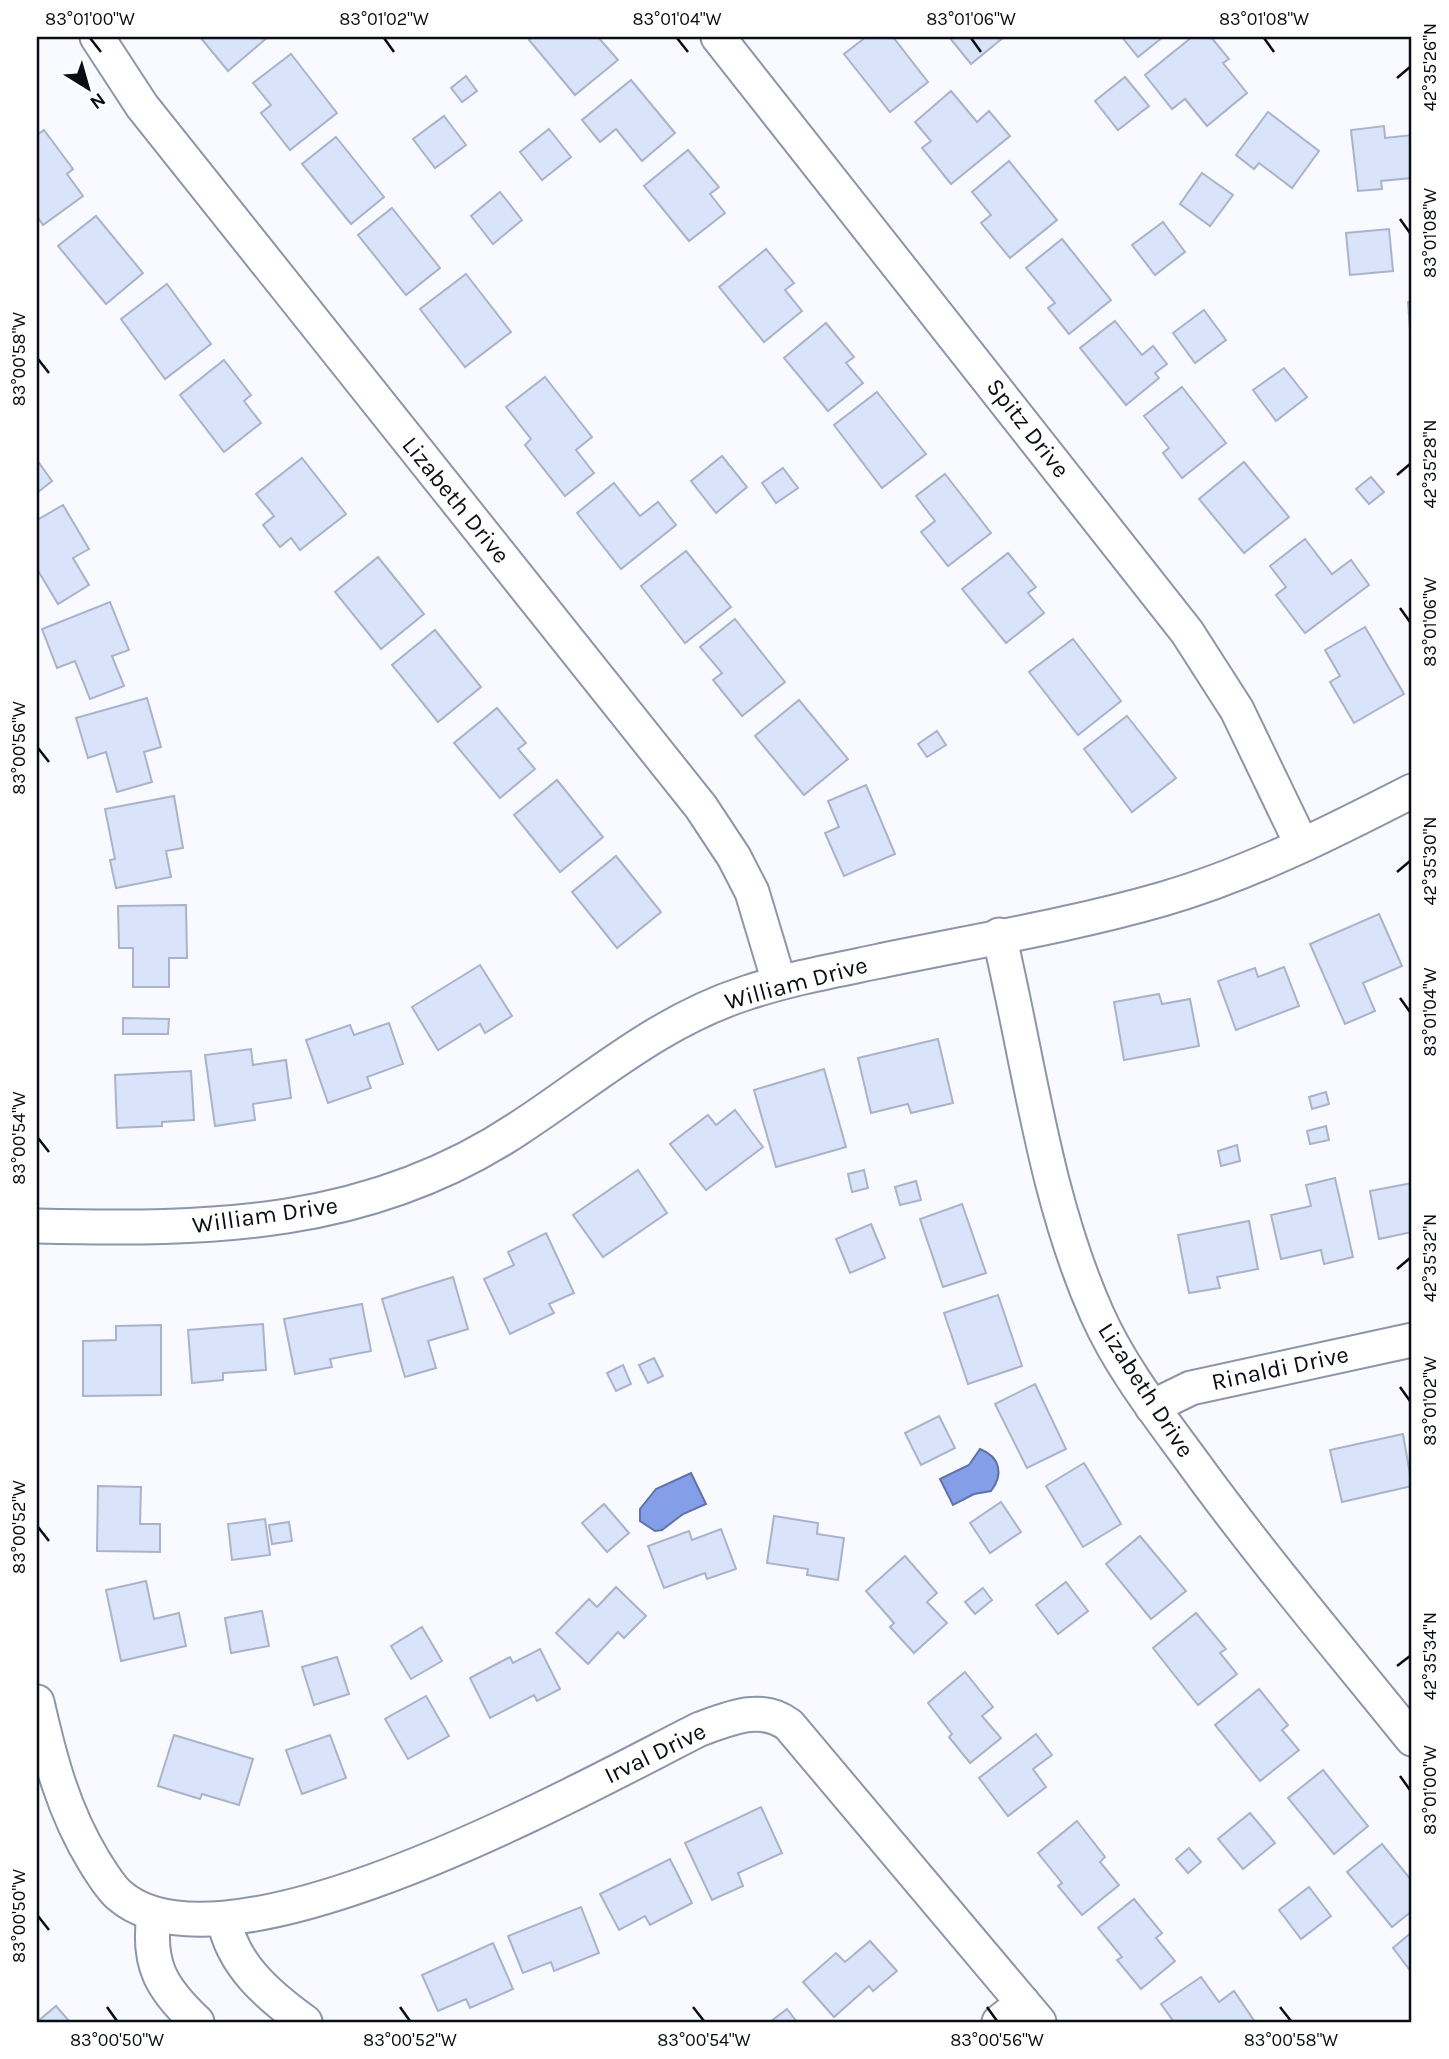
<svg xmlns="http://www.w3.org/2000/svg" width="1449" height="2059" font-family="Karla,sans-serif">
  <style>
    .water { fill: #849fe8; stroke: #5f73a8; stroke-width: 2 }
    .building { fill: #d9e3fa; stroke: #a9b3c9; stroke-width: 2 }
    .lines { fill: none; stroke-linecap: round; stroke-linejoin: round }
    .minor-casing { stroke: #8d95ab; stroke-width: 37 }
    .minor { stroke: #fff; stroke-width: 33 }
    .ticks { fill: none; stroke: #0a0d14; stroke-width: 2.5 }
    .labels { text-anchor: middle; stroke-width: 5; stroke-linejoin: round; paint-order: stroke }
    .street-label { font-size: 24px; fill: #0a0d14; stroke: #fff }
    .neatline { fill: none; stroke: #0a0d14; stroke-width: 2.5 }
    .ticks-label { font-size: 18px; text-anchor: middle; fill: #0a0d14 }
  </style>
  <rect width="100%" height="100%" fill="#f8faff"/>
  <!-- water -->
  <g class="water">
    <path d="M980 1449C1000 1457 1004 1474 991 1491L974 1494 953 1505 940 1479 969 1465Z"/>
    <polygon points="691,1473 706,1504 683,1514 662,1530 655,1531 640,1521 640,1509 656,1489"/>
  </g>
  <!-- building -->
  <g class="building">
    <polygon points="200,37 268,37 228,71"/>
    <polygon points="533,37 598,37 618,60 575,95 529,40"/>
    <polygon points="866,37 893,37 928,82 890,112 844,54"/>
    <polygon points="949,37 1004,37 971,64"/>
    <polygon points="1122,37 1163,37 1138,57"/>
    <polygon points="1192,37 1211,37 1229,59 1223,63 1247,93 1207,126 1185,99 1172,109 1145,75"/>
    <polygon points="291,54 337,113 290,150 261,113 271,105 253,83"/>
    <polygon points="466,76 477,91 462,102 451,88"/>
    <polygon points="1125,77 1149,106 1118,130 1095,101"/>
    <polygon points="631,80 675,133 642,161 616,129 600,142 582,120"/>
    <polygon points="951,91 977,122 989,111 1010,136 951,184 922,148 931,141 915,122"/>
    <polygon points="1268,112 1319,151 1292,188 1259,163 1254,169 1236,155"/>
    <polygon points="444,116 466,145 435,168 413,139"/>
    <polygon points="1384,126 1385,138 1412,135 1412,178 1381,181 1382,189 1358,191 1351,130"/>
    <polygon points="549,129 571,157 542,180 520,152"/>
    <polygon points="44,130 73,169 67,174 83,196 43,225 37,216 37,135"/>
    <polygon points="336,137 384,197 351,224 302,164"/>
    <polygon points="688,150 719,187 710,194 725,213 689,241 644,186"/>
    <polygon points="1009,161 1057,220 1010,258 981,223 991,215 972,192"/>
    <polygon points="1202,173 1233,195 1210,226 1180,204"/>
    <polygon points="500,192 522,220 493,244 471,216"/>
    <polygon points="392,208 440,268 406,295 358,235"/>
    <polygon points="96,216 143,273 106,304 58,246"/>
    <polygon points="1163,222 1185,252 1155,275 1132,245"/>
    <polygon points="1389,229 1393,271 1350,275 1346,233"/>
    <polygon points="1062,239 1111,300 1069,334 1048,308 1055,303 1026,268"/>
    <polygon points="766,249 794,283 785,290 802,311 764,342 719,287"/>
    <polygon points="466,274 511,332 465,367 420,309"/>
    <polygon points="167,284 211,344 165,379 121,319"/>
    <polygon points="1412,301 1412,343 1411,343 1408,302"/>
    <polygon points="1204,310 1226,340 1195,363 1173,333"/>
    <polygon points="1115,321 1142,355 1153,346 1167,364 1155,373 1159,378 1126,405 1080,348"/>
    <polygon points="826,323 854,357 846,363 863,383 828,411 784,358"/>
    <polygon points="224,360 251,395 244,401 261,423 224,452 180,395"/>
    <polygon points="1284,368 1307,397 1276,421 1253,390"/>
    <polygon points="545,377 592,437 576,450 594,473 565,496 525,445 531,439 506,407"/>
    <polygon points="1182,387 1226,443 1182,478 1163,453 1169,448 1144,416"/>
    <polygon points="877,392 926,454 882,488 834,425"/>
    <polygon points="722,456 747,487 716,513 691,481"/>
    <polygon points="302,458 346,514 300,550 291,538 280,547 263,525 274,516 256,494"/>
    <polygon points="37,460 52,481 37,493"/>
    <polygon points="1244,462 1289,517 1244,553 1199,499"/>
    <polygon points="783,468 798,488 776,503 762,483"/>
    <polygon points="945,474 991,533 948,566 921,532 935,521 916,496"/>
    <polygon points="1371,477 1384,492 1369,504 1356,489"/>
    <polygon points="614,483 640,516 658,502 676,525 621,569 577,513"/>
    <polygon points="63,505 89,549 73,558 89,585 58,604 37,569 37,520"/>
    <polygon points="1305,539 1332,574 1351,560 1369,585 1305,633 1276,595 1286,587 1270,566"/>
    <polygon points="686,551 731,607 685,643 641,586"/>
    <polygon points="1008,553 1036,587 1028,593 1044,613 1006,643 962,589"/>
    <polygon points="378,557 424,614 381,649 335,592"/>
    <polygon points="110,602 129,650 112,656 124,686 90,699 75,661 57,668 42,629"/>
    <polygon points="735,619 785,682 742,716 713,680 722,673 700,647"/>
    <polygon points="1365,627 1404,694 1354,723 1330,682 1340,676 1325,650"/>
    <polygon points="435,630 481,687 438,722 392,665"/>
    <polygon points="1073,639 1121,701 1078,735 1029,672"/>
    <polygon points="147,698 161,747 144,752 152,782 117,792 106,752 88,758 76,718"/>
    <polygon points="799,700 848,759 804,795 755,736"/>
    <polygon points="497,708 526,743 518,749 535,769 500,798 454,743"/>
    <polygon points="1127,716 1176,778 1132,812 1084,749"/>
    <polygon points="937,731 946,745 927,757 918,744"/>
    <polygon points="557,780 603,837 560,872 514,815"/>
    <polygon points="866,785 895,854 844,876 825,833 839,827 828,801"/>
    <polygon points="174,796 183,848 166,851 171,877 116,888 110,860 115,859 105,809"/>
    <polygon points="616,856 661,912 617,948 572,892"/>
    <polygon points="186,905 187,958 169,958 169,987 133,987 133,948 119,948 118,906"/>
    <polygon points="1379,914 1402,966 1363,983 1375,1011 1345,1024 1310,944"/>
    <polygon points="480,965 512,1016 485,1033 480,1024 438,1050 412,1007"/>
    <polygon points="1284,967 1299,1006 1236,1030 1218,981 1255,968 1258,977"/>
    <polygon points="1159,994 1162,1004 1190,999 1199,1046 1124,1060 1114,1002"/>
    <polygon points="123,1018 169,1019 168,1034 123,1034"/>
    <polygon points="389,1023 403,1064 367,1077 371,1088 328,1103 306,1040 350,1025 354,1035"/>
    <polygon points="938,1039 953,1103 911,1113 908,1104 871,1113 858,1058"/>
    <polygon points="251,1049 253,1065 286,1060 291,1098 253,1104 255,1120 215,1126 205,1055"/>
    <polygon points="824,1069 846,1147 776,1167 754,1090"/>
    <polygon points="191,1071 194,1120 162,1122 162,1126 117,1128 115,1075"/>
    <polygon points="1326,1092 1329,1104 1312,1109 1309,1097"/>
    <polygon points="735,1110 763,1147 706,1190 670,1144 708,1115 716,1125"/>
    <polygon points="1326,1126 1329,1140 1310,1144 1307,1131"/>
    <polygon points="1237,1145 1240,1161 1221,1166 1218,1151"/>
    <polygon points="638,1170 667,1213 603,1257 573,1215"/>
    <polygon points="864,1170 868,1188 852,1192 848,1174"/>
    <polygon points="1335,1178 1353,1257 1324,1264 1321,1250 1281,1259 1271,1215 1311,1206 1306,1185"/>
    <polygon points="916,1181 921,1200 900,1205 895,1187"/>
    <polygon points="1412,1183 1412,1232 1379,1239 1370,1191"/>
    <polygon points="962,1204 986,1273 943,1287 920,1219"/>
    <polygon points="1249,1221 1258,1269 1217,1277 1220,1288 1189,1293 1178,1235"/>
    <polygon points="871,1224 885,1258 850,1273 836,1239"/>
    <polygon points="546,1233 574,1293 549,1304 554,1313 510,1334 484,1279 514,1265 508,1252"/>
    <polygon points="453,1277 468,1329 428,1341 436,1368 405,1377 382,1299"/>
    <polygon points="998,1295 1022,1366 968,1384 944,1313"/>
    <polygon points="362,1304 371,1351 330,1359 332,1367 295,1374 284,1319"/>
    <polygon points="263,1324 266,1370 223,1373 223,1380 192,1383 188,1330"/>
    <polygon points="161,1325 161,1395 83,1396 83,1341 116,1340 116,1326"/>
    <polygon points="654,1358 663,1376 648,1383 639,1365"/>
    <polygon points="623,1365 631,1384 616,1391 607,1373"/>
    <polygon points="1035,1384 1066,1449 1027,1468 995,1404"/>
    <polygon points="939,1416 955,1448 921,1465 905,1433"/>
    <polygon points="1403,1434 1412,1486 1342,1502 1330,1450"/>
    <polygon points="1084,1463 1121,1524 1083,1547 1046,1486"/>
    <polygon points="98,1486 141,1487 140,1524 160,1524 160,1552 97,1551"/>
    <polygon points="1001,1502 1021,1532 990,1553 970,1523"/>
    <polygon points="604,1504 629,1533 607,1552 582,1523"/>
    <polygon points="774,1516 818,1523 817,1534 844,1538 838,1580 807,1575 808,1569 767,1563"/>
    <polygon points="265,1519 270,1555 232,1560 228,1524"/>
    <polygon points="289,1522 292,1541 272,1544 269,1525"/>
    <polygon points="721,1529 736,1569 707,1579 705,1573 664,1588 648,1546 689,1531 692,1540"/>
    <polygon points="1140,1536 1186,1591 1151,1619 1106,1564"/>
    <polygon points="905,1556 937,1593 927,1602 947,1623 914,1653 890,1627 894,1623 866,1591"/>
    <polygon points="146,1581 154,1619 179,1613 186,1646 121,1661 106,1590"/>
    <polygon points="1066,1582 1088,1611 1058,1634 1036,1605"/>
    <polygon points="616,1587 646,1616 624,1638 618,1632 588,1664 556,1633 589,1599 597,1607"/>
    <polygon points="983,1588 992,1600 975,1614 965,1602"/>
    <polygon points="262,1611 269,1646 231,1653 225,1618"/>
    <polygon points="1196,1613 1226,1649 1220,1653 1237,1674 1198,1705 1153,1648"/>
    <polygon points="422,1627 442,1661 411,1679 391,1646"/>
    <polygon points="540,1649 560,1689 537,1701 534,1695 490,1718 470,1678 510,1657 513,1663"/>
    <polygon points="337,1657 349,1694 314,1705 302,1667"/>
    <polygon points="965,1672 993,1707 982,1716 1001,1738 970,1763 949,1737 952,1734 928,1703"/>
    <polygon points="1259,1689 1288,1725 1282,1730 1299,1750 1260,1781 1215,1725"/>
    <polygon points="426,1696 449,1736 408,1759 385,1719"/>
    <polygon points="1036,1734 1052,1755 1033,1769 1046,1787 1008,1816 979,1778"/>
    <polygon points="174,1735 253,1759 239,1805 202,1794 200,1799 158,1786"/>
    <polygon points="330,1735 346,1778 302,1794 286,1750"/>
    <polygon points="1323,1770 1368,1826 1334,1854 1288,1798"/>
    <polygon points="761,1807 782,1853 738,1873 743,1886 712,1900 685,1843"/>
    <polygon points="1250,1813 1275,1843 1243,1869 1218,1839"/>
    <polygon points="1077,1821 1105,1857 1100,1862 1119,1885 1082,1915 1058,1886 1062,1883 1038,1853"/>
    <polygon points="1382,1844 1412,1881 1412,1911 1392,1927 1347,1872"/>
    <polygon points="1189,1848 1201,1862 1188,1873 1176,1859"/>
    <polygon points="670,1859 692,1903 650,1925 645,1916 619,1930 600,1894"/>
    <polygon points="1309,1887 1331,1916 1301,1939 1279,1910"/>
    <polygon points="1134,1899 1162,1933 1156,1938 1175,1961 1141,1989 1117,1960 1122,1957 1098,1928"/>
    <polygon points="581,1907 599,1953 554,1971 551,1962 523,1973 508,1936"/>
    <polygon points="1412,1932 1412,1973 1393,1948"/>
    <polygon points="870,1941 897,1971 873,1991 869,1986 834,2017 803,1982 836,1953 845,1962"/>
    <polygon points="493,1943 513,1989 470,2008 466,1999 438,2011 422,1975"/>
    <polygon points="1201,1977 1219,2002 1234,1991 1255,2022 1174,2022 1161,2004"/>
    <polygon points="56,2006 70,2022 37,2022"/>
    <polygon points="787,2009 797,2022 770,2022"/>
  </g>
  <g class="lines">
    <!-- minor casing -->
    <g class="minor-casing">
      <g id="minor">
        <polyline points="97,37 142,106 701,807 734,857 752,892 779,982"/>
        <polyline points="718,37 1187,632 1237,710 1301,843"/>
        <path d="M999 935C1029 1061 1044 1195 1097 1314 1120 1366 1156 1412 1189 1457 1259 1554 1337 1646 1412 1739"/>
        <path d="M37 1226C210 1230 369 1228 519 1128 594 1079 659 1021 746 993 788 979 831 971 875 962 970 942 1069 926 1163 899 1249 874 1332 832 1412 791"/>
        <polyline points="1152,1407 1191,1388 1412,1340"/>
        <path d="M37 1702C50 1759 63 1810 94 1861 101 1872 109 1886 119 1895 226 1989 590 1784 700 1729 730 1718 761 1704 789 1725L1039 2022"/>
        <path d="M154 1916C147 1965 162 1989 197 2022"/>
        <path d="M224 1919C232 1965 269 1996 305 2022"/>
        <polyline points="999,2022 1023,2003"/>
      </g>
    </g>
    <!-- minor -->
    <use href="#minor" class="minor"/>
  </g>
  <!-- ticks -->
  <path class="ticks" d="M90 38 101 52M384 38 394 52M677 38 688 52M971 38 981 52M1264 38 1274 52M1397 78 1410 67M1400 219 1410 233M38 359 49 373M1397 475 1410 464M1400 608 1410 622M38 748 49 762M1397 872 1410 861M1400 998 1410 1012M38 1138 49 1152M1397 1269 1410 1258M1400 1387 1410 1401M38 1527 49 1541M1397 1666 1410 1656M1400 1776 1410 1790M38 1916 49 1930M107 2007 117 2021M400 2007 410 2021M693 2007 704 2021M987 2007 997 2021M1280 2007 1291 2021"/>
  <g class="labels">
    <!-- street labels -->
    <g class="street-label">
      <text transform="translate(1028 428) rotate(52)" y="8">Spitz Drive</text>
      <text transform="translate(456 500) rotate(51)" y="8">Lizabeth Drive</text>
      <text transform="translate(796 983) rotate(-15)" y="8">William Drive</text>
      <text transform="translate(265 1215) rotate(-8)" y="8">William Drive</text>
      <text transform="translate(1280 1368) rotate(-12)" y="8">Rinaldi Drive</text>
      <text transform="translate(1146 1390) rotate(57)" y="8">Lizabeth Drive</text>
      <text transform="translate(655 1753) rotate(-26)" y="8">Irval Drive</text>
    </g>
  </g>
  <!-- border -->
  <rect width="1449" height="2059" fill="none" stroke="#ffffff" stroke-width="77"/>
  <!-- north arrow -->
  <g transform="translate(88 88) rotate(143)" stroke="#ffffff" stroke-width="5" paint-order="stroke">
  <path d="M0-5L12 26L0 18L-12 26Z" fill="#0a0d14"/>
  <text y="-10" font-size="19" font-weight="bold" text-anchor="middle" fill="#0a0d14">N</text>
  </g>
  <rect x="38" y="38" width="1372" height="1983" class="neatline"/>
  <g class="ticks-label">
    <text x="90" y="25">83°01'00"W</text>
    <text x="384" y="25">83°01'02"W</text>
    <text x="677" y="25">83°01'04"W</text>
    <text x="971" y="25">83°01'06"W</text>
    <text x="1264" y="25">83°01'08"W</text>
    <text transform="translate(1430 67) rotate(-90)" y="6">42°35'26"N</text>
    <text transform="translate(1430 233) rotate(-90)" y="6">83°01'08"W</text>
    <text transform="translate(19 359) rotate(-90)" y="6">83°00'58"W</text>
    <text transform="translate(1430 464) rotate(-90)" y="6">42°35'28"N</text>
    <text transform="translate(1430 622) rotate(-90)" y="6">83°01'06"W</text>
    <text transform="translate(19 748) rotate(-90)" y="6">83°00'56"W</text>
    <text transform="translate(1430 861) rotate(-90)" y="6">42°35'30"N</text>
    <text transform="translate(1430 1012) rotate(-90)" y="6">83°01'04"W</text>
    <text transform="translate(19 1138) rotate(-90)" y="6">83°00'54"W</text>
    <text transform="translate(1430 1258) rotate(-90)" y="6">42°35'32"N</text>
    <text transform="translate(1430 1401) rotate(-90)" y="6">83°01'02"W</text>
    <text transform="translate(19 1527) rotate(-90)" y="6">83°00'52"W</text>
    <text transform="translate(1430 1656) rotate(-90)" y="6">42°35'34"N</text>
    <text transform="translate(1430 1790) rotate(-90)" y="6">83°01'00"W</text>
    <text transform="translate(19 1916) rotate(-90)" y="6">83°00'50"W</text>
    <text x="117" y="2046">83°00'50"W</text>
    <text x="410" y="2046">83°00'52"W</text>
    <text x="704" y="2046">83°00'54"W</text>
    <text x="997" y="2046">83°00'56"W</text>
    <text x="1291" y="2046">83°00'58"W</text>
  </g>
</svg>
